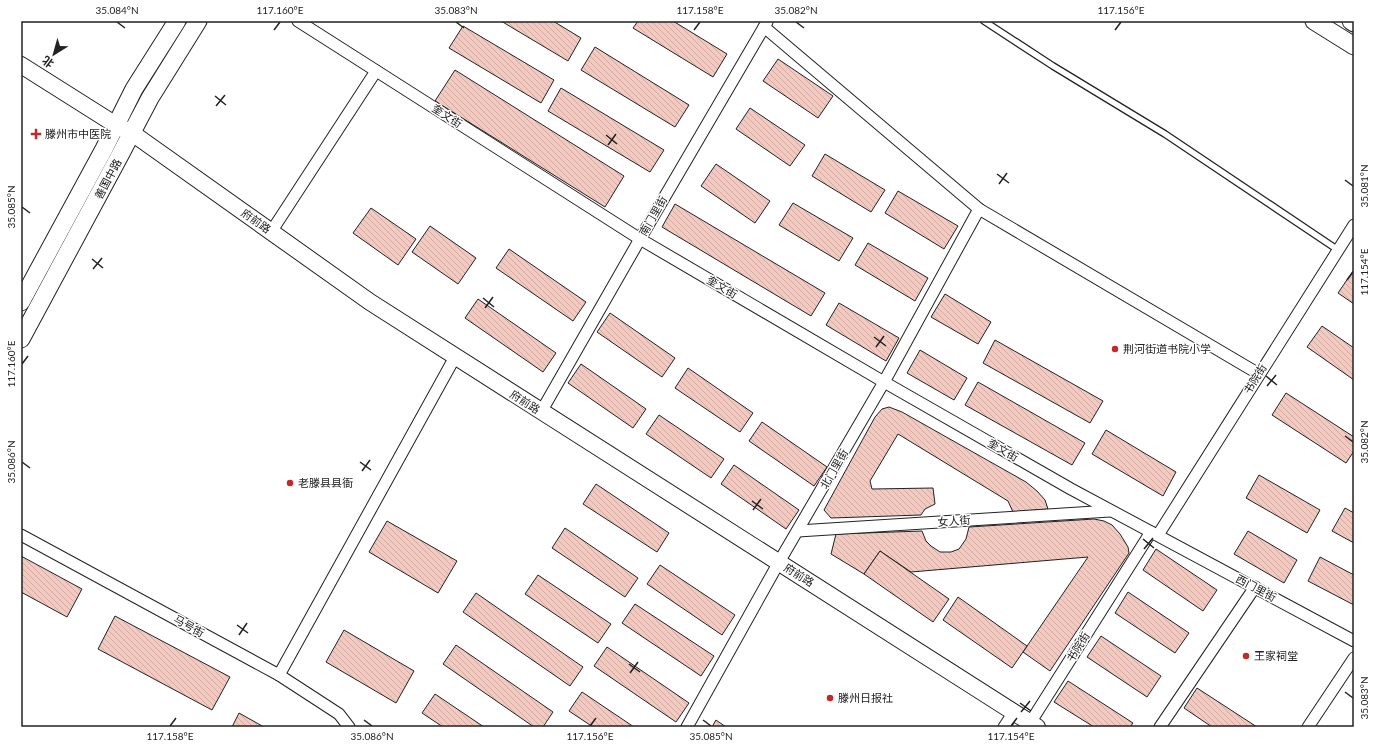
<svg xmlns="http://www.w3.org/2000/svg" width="1375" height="748" font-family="Lato,'Noto Sans SC',sans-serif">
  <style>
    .building { fill: url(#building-back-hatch); stroke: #222 }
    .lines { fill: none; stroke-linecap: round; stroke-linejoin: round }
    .lane-casing { stroke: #222; stroke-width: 8 }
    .street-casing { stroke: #222; stroke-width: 13 }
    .secondary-casing { stroke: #222; stroke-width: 18 }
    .primary-casing { stroke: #222; stroke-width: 19 }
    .lane { stroke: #fff; stroke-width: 5.5 }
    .street { stroke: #fff; stroke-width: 11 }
    .secondary { stroke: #fff; stroke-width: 16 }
    .primary { stroke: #fff; stroke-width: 17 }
    .ticks { fill: none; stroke: #222; stroke-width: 1.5 }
    .poi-dot { fill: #c62828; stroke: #fff; stroke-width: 1.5 }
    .labels { text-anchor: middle; stroke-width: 3; stroke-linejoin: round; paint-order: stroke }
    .street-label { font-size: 11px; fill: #222; stroke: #fff }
    .poi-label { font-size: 11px; fill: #222; stroke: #fff; text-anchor: start }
    .neatline { fill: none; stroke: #222; stroke-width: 1.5 }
    .ticks-label { font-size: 10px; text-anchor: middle; fill: #222 }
  </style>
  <defs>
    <pattern id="building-back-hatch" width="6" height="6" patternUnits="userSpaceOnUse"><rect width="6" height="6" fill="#f3c9c0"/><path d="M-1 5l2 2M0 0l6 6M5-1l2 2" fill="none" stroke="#d0aca5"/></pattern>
  </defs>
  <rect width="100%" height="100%" fill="#fff"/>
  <!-- building -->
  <g class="building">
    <polygon points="501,21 553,21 581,38 568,61"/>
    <polygon points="638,21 673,21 727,54 713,77 633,28"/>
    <polygon points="463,26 554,80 541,103 449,48"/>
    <polygon points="595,47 689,105 675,127 581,70"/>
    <polygon points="778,59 833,96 818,118 763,81"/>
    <polygon points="455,70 624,176 605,207 435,101"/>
    <polygon points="561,88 664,150 650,172 548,111"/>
    <polygon points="750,108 805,145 790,166 736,129"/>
    <polygon points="825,154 885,190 871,212 812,176"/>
    <polygon points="716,164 770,201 755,223 701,186"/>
    <polygon points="898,191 958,226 944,249 885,213"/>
    <polygon points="793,203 853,238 839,261 779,225"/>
    <polygon points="675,204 825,293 811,316 662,227"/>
    <polygon points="371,208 416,239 398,265 353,233"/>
    <polygon points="430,226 476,258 458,284 412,252"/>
    <polygon points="868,243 928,278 915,301 855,265"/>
    <polygon points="509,249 586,302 573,321 496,268"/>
    <polygon points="1353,271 1354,272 1354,304 1338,293"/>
    <polygon points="945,294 991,322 978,344 931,317"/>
    <polygon points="478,299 556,353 543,372 465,318"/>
    <polygon points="839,303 899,338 886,361 826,325"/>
    <polygon points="610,313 675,358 662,377 597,332"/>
    <polygon points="1322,326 1354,348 1354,380 1307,347"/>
    <polygon points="995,340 1103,401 1090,423 983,363"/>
    <polygon points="920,350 967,378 954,400 907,373"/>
    <polygon points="581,364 646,409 633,428 568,383"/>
    <polygon points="688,368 753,413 740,432 675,388"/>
    <polygon points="978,382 1085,443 1072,465 965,405"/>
    <polygon points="1286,393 1354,437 1354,451 1346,463 1272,415"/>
    <polygon points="889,407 902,412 1026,482 1037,491 1045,500 1048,509 1013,512 1008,501 898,434 870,481 872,489 933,488 935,504 925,509 921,515 831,518 824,510 875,417 882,409"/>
    <polygon points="659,415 724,459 711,478 646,434"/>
    <polygon points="762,422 827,467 814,486 749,441"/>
    <polygon points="1106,430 1176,472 1163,496 1092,454"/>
    <polygon points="734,465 799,510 786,529 721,484"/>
    <polygon points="1259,475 1320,510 1307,533 1246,498"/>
    <polygon points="596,484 669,533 657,552 583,504"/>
    <polygon points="1345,508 1354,513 1354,543 1332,531"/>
    <polygon points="1094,519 1104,521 1112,525 1120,534 1128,547 1129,553 1050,671 1023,652 1088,557 911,572 880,551 864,574 831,554 836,534 922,531 926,541 931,546 940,552 951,552 959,549 966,539 969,527"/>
    <polygon points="387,521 457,561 438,593 369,552"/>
    <polygon points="565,528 638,578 625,597 552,548"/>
    <polygon points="1248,531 1297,560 1284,583 1234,554"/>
    <polygon points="1156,549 1217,590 1203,611 1143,570"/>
    <polygon points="880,551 949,599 933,622 864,574"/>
    <polygon points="21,556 82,589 67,617 21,592"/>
    <polygon points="1320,557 1354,575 1354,605 1308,581"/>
    <polygon points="660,565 735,615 722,635 647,584"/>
    <polygon points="538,575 611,624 598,643 525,594"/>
    <polygon points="1128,592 1189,633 1175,653 1115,613"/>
    <polygon points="476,593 583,667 570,686 463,612"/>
    <polygon points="958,597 1027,646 1012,668 943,620"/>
    <polygon points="635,604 714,656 701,676 622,623"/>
    <polygon points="115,616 230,677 212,710 98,649"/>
    <polygon points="344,630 414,671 396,703 326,662"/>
    <polygon points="1101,636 1161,676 1147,697 1087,657"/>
    <polygon points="456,645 553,712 543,727 534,727 443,664"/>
    <polygon points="607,647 689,703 676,722 594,666"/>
    <polygon points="1068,681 1133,723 1130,727 1094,727 1054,702"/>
    <polygon points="1197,688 1257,727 1212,727 1184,708"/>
    <polygon points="582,692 634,727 593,727 569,711"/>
    <polygon points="435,694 484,727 443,727 422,713"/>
    <polygon points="239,713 264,727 232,727"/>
    <polygon points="716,720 726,727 712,727"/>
  </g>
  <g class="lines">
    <!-- lane casing -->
    <g class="lane-casing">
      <polyline id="lane" points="984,21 1053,66 1165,134 1338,250"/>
    </g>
    <!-- street casing -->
    <g class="street-casing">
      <g id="street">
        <polyline points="298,21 640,239 884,382 1071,489 1354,641"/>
        <polyline points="764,27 979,209 1259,374"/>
        <polyline points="271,232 376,71"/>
        <polyline points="541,412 640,239 767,22"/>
        <polyline points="798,531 1110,511"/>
        <polyline points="21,535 279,675 339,714 349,727"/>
        <polyline points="1158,535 1354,225"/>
        <polyline points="279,675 455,357"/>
        <polyline points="1030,723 1151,532"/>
        <polyline points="687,727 779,562 884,382 979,209"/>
        <polyline points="1004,727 1014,712"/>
        <polyline points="1160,727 1255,587"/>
        <polyline points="1308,727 1354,658"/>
      </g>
    </g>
    <!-- secondary casing -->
    <g class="secondary-casing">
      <polyline id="secondary" points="21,65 116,125 132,133 370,302 1037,727"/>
    </g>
    <!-- primary casing -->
    <g class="primary-casing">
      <g id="primary">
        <polyline points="1314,21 1354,46"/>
        <polyline points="1351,21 1354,23"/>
        <polyline points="21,302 104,149 134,89 177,21"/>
        <polyline points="21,339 119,157 150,98 198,21"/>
      </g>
    </g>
    <!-- lane -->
    <use href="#lane" class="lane"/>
    <!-- street -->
    <use href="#street" class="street"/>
    <!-- secondary -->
    <use href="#secondary" class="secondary"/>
    <!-- primary -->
    <use href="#primary" class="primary"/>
  </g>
  <!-- ticks -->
  <path class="ticks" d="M117 22 125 28M456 22 464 28M796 22 804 28M274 30 280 22M694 30 700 22M1115 30 1121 22M215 96 226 105M216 106 225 95M606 135 617 144M608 145 616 134M997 174 1009 183M1345 180 1353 186M999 184 1007 173M22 207 30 213M92 259 103 268M93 269 102 258M1347 280 1353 272M483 298 494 307M485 308 493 297M874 337 886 346M876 347 884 336M22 364 28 356M1266 376 1277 385M1267 386 1276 375M1345 436 1353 442M22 462 30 468M360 462 371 470M362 471 370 460M752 501 763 509M753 510 761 499M1143 539 1154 548M1144 549 1153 538M237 625 248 633M239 635 247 623M629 664 640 672M630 673 638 662M1345 692 1353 698M1020 703 1031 711M1021 712 1030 701M364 720 372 726M703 720 711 726M170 726 176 718M590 726 596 718M1011 726 1017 718"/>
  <!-- markers -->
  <g class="poi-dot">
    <path d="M34 128h4v4h4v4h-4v4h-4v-4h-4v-4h4z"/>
    <circle cx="1115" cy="349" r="4"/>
    <circle cx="290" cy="483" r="4"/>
    <circle cx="1246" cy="656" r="4"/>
    <circle cx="830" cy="698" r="4"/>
  </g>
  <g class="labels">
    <!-- street labels -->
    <g class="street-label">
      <text transform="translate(447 116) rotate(33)" y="4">奎文街</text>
      <text transform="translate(108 179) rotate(-62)" y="4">善国中路</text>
      <text transform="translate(653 216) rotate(-60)" y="4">南门里街</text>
      <text transform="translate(256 221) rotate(35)" y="4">府前路</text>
      <text transform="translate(722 287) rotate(30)" y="4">奎文街</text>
      <text transform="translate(1255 379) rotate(-58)" y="4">书院街</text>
      <text transform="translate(525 402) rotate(33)" y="4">府前路</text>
      <text transform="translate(1003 450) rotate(30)" y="4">奎文街</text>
      <text transform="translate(834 469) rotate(-60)" y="4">北门里街</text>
      <text transform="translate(954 521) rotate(-4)" y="4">女人街</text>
      <text transform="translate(799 575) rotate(32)" y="4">府前路</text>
      <text transform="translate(1256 588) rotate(28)" y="4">西门里街</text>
      <text transform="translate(189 626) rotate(29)" y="4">马号街</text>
      <text transform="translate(1078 647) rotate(-58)" y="4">书院街</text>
    </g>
    <!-- poi labels -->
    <g class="poi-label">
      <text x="45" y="138">滕州市中医院</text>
      <text x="1123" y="353">荆河街道书院小学</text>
      <text x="298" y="487">老滕县县衙</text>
      <text x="1254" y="660">王家祠堂</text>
      <text x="838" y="702">滕州日报社</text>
    </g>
  </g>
  <!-- border -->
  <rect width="1375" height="748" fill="none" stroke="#ffffff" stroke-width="44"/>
  <!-- north arrow -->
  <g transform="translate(54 54) rotate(217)" stroke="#ffffff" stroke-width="3" paint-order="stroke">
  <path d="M0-3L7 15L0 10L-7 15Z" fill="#222222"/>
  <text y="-6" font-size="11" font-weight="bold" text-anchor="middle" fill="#222222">北</text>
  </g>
  <rect x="22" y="22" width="1331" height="704" class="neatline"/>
  <g class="ticks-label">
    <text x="117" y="14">35.084°N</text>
    <text x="280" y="14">117.160°E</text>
    <text x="456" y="14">35.083°N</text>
    <text x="700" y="14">117.158°E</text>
    <text x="796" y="14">35.082°N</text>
    <text x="1121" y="14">117.156°E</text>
    <text transform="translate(1364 186) rotate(-90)" y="4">35.081°N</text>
    <text transform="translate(11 207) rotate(-90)" y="4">35.085°N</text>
    <text transform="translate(1364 272) rotate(-90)" y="4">117.154°E</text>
    <text transform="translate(11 364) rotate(-90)" y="4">117.160°E</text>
    <text transform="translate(1364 442) rotate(-90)" y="4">35.082°N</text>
    <text transform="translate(11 462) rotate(-90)" y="4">35.086°N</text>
    <text transform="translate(1364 698) rotate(-90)" y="4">35.083°N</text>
    <text x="170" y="740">117.158°E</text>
    <text x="372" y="740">35.086°N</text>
    <text x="590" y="740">117.156°E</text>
    <text x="711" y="740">35.085°N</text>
    <text x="1011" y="740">117.154°E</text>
  </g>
</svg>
